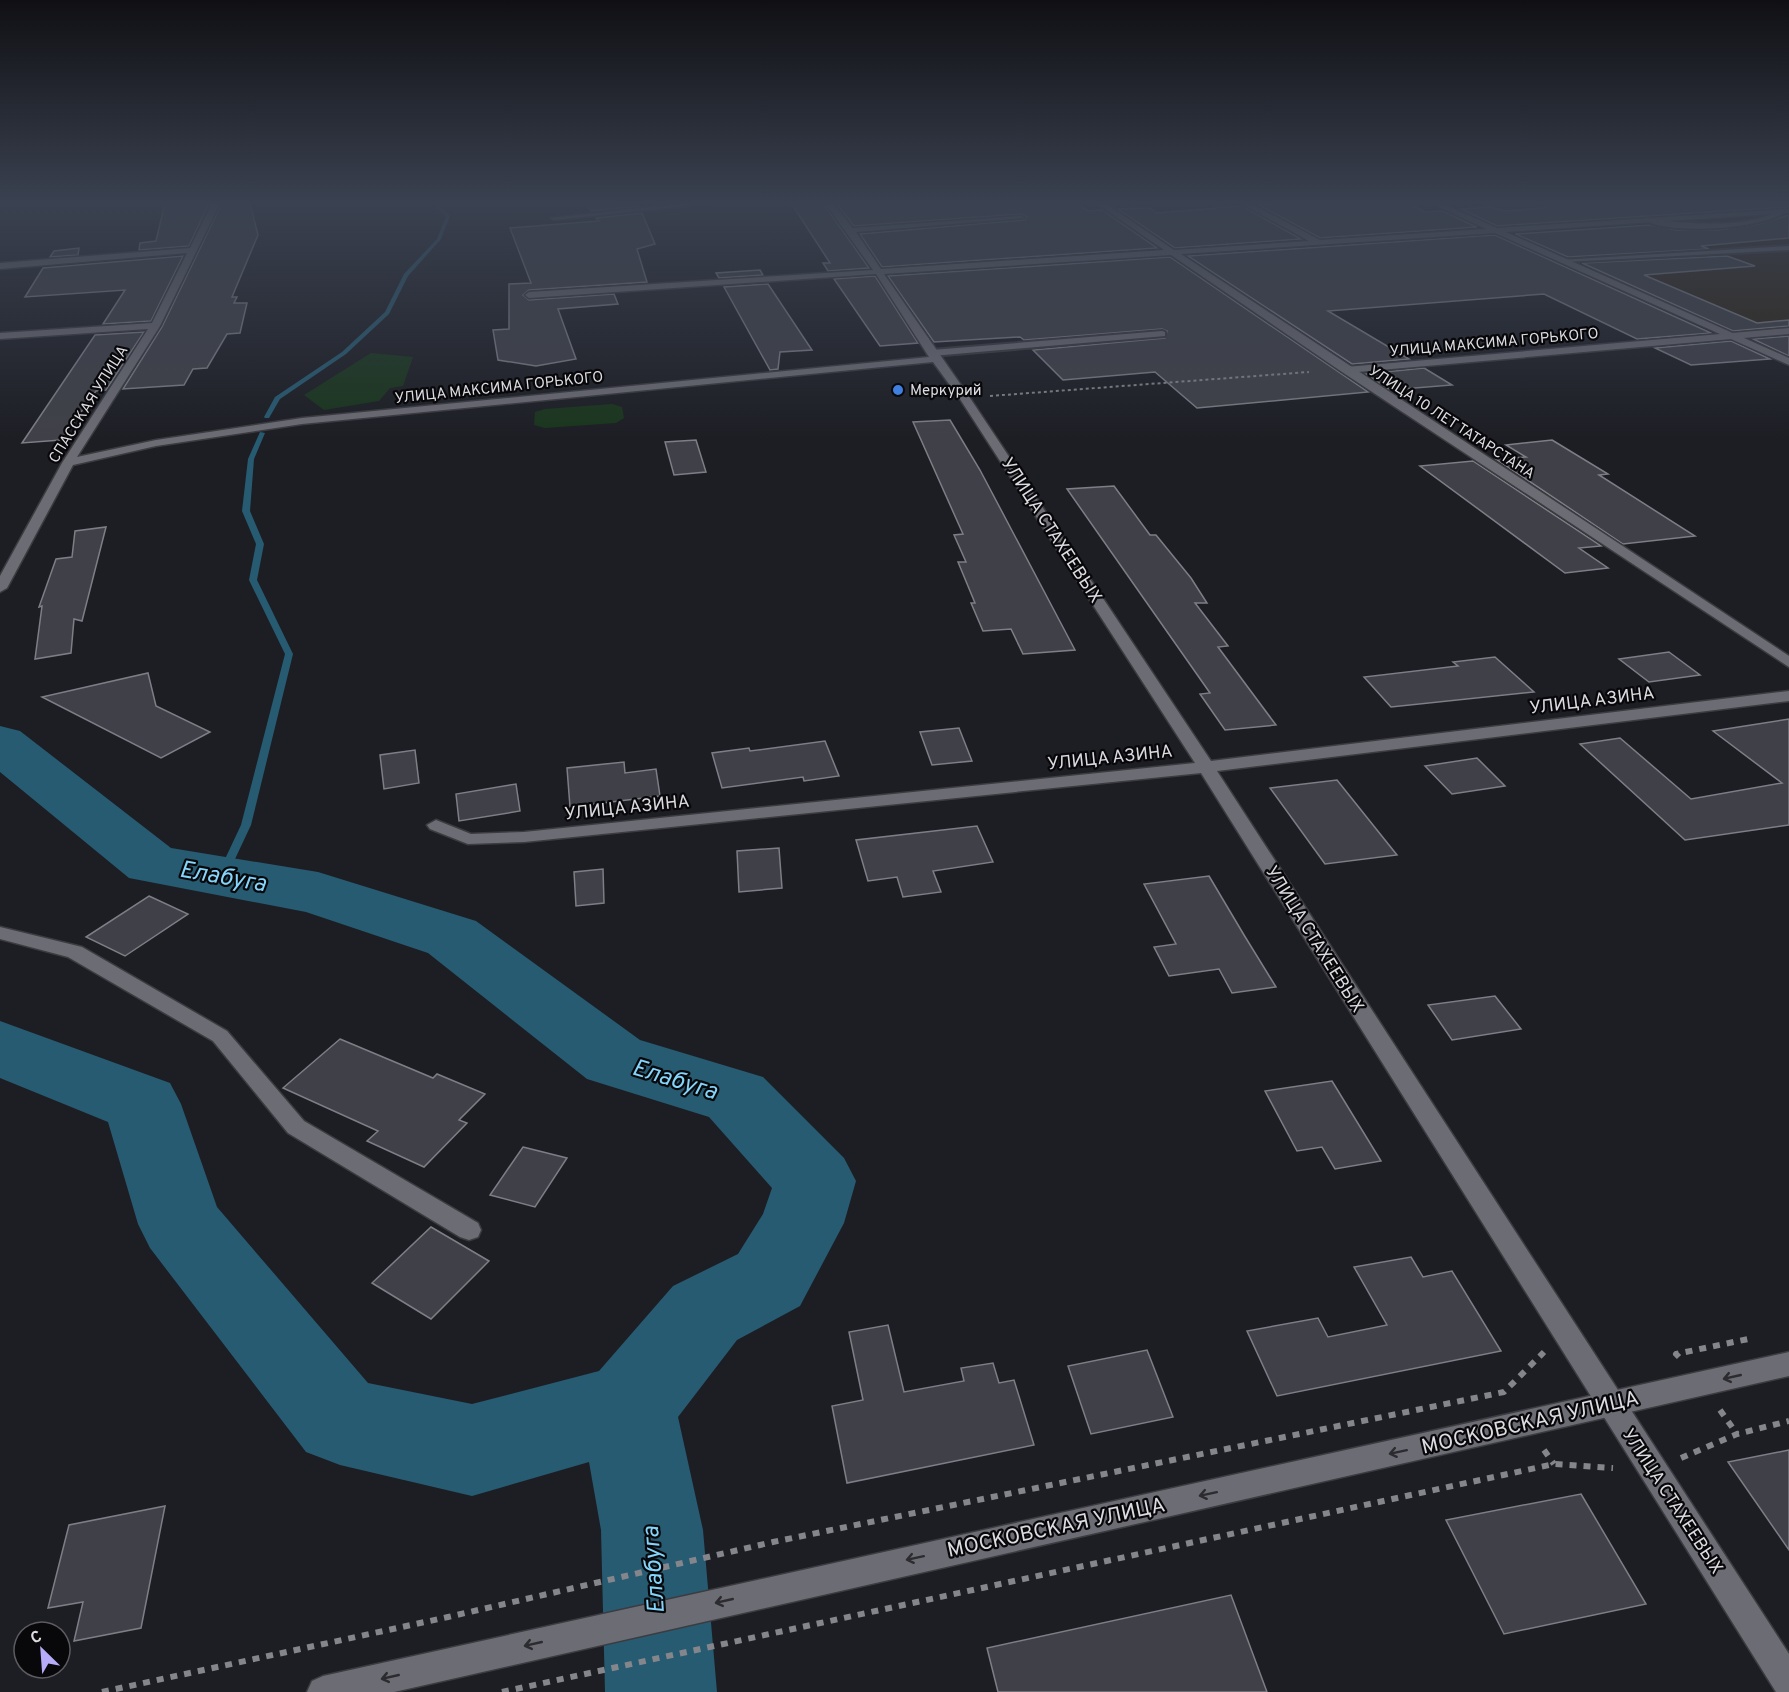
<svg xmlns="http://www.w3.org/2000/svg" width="1789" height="1692" font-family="Overpass,sans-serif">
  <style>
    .commercial { fill: #2e2415 }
    .green { fill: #1a361d }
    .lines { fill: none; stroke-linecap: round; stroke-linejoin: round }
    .stream { fill: #275b72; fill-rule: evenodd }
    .river { fill: #275b72; fill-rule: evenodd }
    .building { fill: #404148; stroke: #7d7e86; stroke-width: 1.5 }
    .service-casing { stroke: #3b3b40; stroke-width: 4 }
    .minor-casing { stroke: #3b3b40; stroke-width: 3 }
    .tertiary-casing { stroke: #3b3b40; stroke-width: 3 }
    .secondary-casing { stroke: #3b3b40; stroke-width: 3 }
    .path-far1 { stroke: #85868b; stroke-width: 2; stroke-dasharray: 3 3; stroke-linecap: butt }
    .path { stroke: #85868b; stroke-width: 6; stroke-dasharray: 7 7; stroke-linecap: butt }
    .service { fill: #6c6c74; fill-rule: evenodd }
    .minor { fill: #6c6c74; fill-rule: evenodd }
    .tertiary { fill: #6c6c74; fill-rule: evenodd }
    .secondary { fill: #6c6c74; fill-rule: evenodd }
    .oneway { stroke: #2b2b30 }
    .shop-dot { fill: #3f7fe0; stroke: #08080b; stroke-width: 2 }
    .labels { text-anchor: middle; stroke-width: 4.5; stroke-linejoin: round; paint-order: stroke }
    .far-street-label { font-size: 15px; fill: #dbdbe0; stroke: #08080b }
    .far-poi-label { font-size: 15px; fill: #dbdbe0; stroke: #08080b; text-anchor: start }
    .street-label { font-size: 18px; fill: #dbdbe0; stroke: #08080b }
    .near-street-label { font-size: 21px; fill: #dbdbe0; stroke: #08080b }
    .near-water-label { font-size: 24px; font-style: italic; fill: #84d5fc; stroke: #08080b }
  </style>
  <rect width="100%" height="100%" fill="#1d1e24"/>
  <!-- commercial -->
  <polygon class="commercial" points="1789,213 1789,327 1729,332 1519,235"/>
  <!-- green -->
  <g class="green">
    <polygon points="371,353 413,357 403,386 390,388 379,401 324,410 304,395"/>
    <polygon points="612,404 622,407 624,418 616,423 545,428 534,425 535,412 545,409"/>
  </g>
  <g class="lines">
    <!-- stream -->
    <g class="stream">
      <polygon points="431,203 436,203 450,216 441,239 408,276 389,314 346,354 280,399 269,418 265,418 264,417 275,397 342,352 385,312 404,274 437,239 446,216"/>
      <polygon points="260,432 265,433 254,459 250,511 264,544 257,580 293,654 251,825 227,876 222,879 217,876 241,825 285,654 249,580 256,544 242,511 248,459"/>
    </g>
    <!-- river -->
    <polygon class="river" points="0,726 20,731 171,848 318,872 476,921 640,1040 763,1077 844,1158 856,1181 844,1223 800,1306 737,1340 678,1417 703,1530 717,1692 605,1692 601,1530 589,1462 472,1496 340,1465 306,1452 150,1248 138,1224 108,1122 0,1078 0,1021 170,1083 181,1104 217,1207 368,1383 472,1404 599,1371 673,1286 738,1254 763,1214 772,1188 709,1117 587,1079 428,953 306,912 129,878 0,772"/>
  </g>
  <!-- building -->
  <g class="building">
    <polygon points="165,203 209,203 189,246 139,250 140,243 156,241"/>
    <polygon points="222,203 250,203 258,235 232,297 237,297 234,303 247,303 240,333 227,334 207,368 193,369 184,385 123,389 162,327"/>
    <polygon points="585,203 638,203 639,206 591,211"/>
    <polygon points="791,203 823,203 869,268 828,271 823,263 830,263"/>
    <polygon points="836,203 1077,203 1088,211 1102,210 1157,248 882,267 860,234 1025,220 1027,217 1021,214 854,226"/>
    <polygon points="1288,203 1408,203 1425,212 1442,211 1477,227 1320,238 1259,205"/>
    <polygon points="1546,203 1789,203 1789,207 1497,226 1461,209 1492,207 1504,211 1545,208"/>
    <polygon points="1242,206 1301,239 1175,248 1118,209 1150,208 1157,213"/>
    <polygon points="642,213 655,244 637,249 647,282 529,290 523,295 529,300 614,294 618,304 558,309 576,359 536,366 498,360 493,330 509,329 509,284 531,283 510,228 599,221 596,218"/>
    <polygon points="1789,215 1789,238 1701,246 1709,249 1568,257 1515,234 1650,225 1676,230 1718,230 1759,224"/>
    <polygon points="1495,235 1711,333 1637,339 1544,294 1328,311 1409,359 1352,364 1188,256"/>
    <polygon points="79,248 78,255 50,257 54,251"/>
    <polygon points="183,256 151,321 103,324 125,290 25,297 43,268"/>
    <polygon points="1727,256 1755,266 1644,275 1757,323 1789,320 1789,326 1733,331 1582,263"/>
    <polygon points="1170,257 1368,392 1197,408 1155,372 1063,380 1033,350 1165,338 1167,331 1162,329 1024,340 1020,337 934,342 888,276"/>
    <polygon points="760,270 763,275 719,278 716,273"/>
    <polygon points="875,276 918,343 880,346 834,279"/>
    <polygon points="768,284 812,350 780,352 778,369 770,370 724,287"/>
    <polygon points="144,332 106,390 96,391 61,440 22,443 95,335"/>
    <polygon points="1789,336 1789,356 1753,339"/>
    <polygon points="1731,341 1770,359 1691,365 1655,348"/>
    <polygon points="1424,368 1452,385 1390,390 1366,374"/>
    <polygon points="950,420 980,470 1075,650 1023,654 1011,629 983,631 971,603 975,603 958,562 966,562 954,535 963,534 913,422"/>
    <polygon points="696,440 706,472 674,475 665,442"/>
    <polygon points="1552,440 1608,474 1599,475 1695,536 1623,544 1496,459 1526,457 1506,445"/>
    <polygon points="1473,461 1601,546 1579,548 1608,568 1565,573 1420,466"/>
    <polygon points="1114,486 1150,535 1156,535 1191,578 1207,603 1195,603 1228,646 1218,647 1276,725 1225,730 1200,694 1210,693 1067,489"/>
    <polygon points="106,527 82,621 74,619 71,653 35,659 42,606 39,607 56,559 72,557 75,531"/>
    <polygon points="1669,652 1700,675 1649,682 1619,659"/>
    <polygon points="1495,657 1534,692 1391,707 1364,677 1458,666 1453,662"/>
    <polygon points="148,673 156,706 210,732 161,758 42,697"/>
    <polygon points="1789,719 1789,825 1685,840 1580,744 1620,738 1691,799 1782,783 1713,731"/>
    <polygon points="959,728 972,761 932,765 920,732"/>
    <polygon points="825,741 839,776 804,781 803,777 722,788 712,753 749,748 750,751"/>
    <polygon points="415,750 419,783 384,789 380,755"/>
    <polygon points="1477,758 1505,786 1452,794 1425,766"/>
    <polygon points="624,762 625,773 656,769 660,796 570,807 567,768"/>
    <polygon points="1337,780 1397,855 1325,864 1270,788"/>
    <polygon points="516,784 520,811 459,821 456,794"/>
    <polygon points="977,826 993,862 933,871 941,892 903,897 897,877 868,881 856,840"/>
    <polygon points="779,848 782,888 739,892 737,851"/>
    <polygon points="603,869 604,903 576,906 574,872"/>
    <polygon points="1209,876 1244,935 1276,987 1232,993 1219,969 1169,976 1154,947 1176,944 1144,884"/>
    <polygon points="149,896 188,914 125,956 86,937"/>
    <polygon points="1495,996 1521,1029 1452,1040 1428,1005"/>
    <polygon points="340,1039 433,1078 437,1074 485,1094 459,1120 467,1123 424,1167 367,1141 378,1131 283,1088"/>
    <polygon points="1332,1081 1381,1161 1335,1169 1322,1147 1297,1151 1265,1091"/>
    <polygon points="523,1147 567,1158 535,1207 490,1195"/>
    <polygon points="431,1227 489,1261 431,1319 372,1283"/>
    <polygon points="1411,1257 1423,1277 1452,1271 1501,1351 1277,1396 1247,1331 1318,1318 1328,1337 1387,1325 1354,1267"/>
    <polygon points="888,1325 904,1392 964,1381 961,1368 993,1363 999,1383 1014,1380 1034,1445 847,1483 832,1406 863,1400 849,1332"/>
    <polygon points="1147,1350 1173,1417 1091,1434 1068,1366"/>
    <polygon points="1789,1450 1789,1550 1728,1462"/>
    <polygon points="1581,1494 1646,1604 1504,1634 1446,1520"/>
    <polygon points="165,1506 141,1628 74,1641 83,1602 48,1608 69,1525"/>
    <polygon points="1231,1595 1267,1692 998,1692 987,1648"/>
  </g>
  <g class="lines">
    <!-- service casing -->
    <g class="service-casing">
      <g id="service">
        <path d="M1782 210 1787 211C1764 229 1672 235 1646 221L1650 219C1694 224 1741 229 1782 210Z"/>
        <polygon points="1789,246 1789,250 1564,262 1560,260"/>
        <polygon points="1162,331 1165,332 1165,336 932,356 927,353 932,350"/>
      </g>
    </g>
    <!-- minor casing -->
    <g class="minor-casing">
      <g id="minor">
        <polygon points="212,203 220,203 160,326 77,457 156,440 302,418 929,357 876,274 529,298 525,295 529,292 873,270 825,203 833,203 853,228 1021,216 1025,218 856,232 881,269 1164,250 1096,203 1105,203 1174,250 1309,241 1240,203 1250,203 1320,240 1486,229 1431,203 1441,203 1497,228 1789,209 1789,213 1506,232 1789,358 1789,365 1495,233 1181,254 1789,656 1789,667 1342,372 1171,255 884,274 970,398 1211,761 1789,691 1789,701 1217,771 1789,1654 1789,1692 1776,1692 1201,773 524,842 468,844 430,829 427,825 436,820 471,834 524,832 1195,763 960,399 933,362 302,424 156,446 73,465 7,588 0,592 0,576 62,463 148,329 0,339 0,333 152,323 187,253 0,269 0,263 190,248"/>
        <polygon points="687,203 715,203 554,220 550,218"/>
        <polygon points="0,927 82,947 227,1031 304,1121 478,1223 481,1230 478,1237 469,1240 460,1237 288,1133 213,1041 68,957 0,939"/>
      </g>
    </g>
    <!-- tertiary casing -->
    <g class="tertiary-casing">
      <polygon id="tertiary" points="1789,328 1789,334 1346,373 1341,370 1346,367"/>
    </g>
    <!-- secondary casing -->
    <g class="secondary-casing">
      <polygon id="secondary" points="1789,1352 1789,1376 394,1692 307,1692 312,1681 323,1676"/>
    </g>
    <!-- path-far1 -->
    <polyline class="path-far1" points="990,396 1309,372"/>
    <!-- path -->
    <g class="path">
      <polyline points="1679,1357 1676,1354 1753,1338"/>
      <polyline points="1720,1410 1737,1434"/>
      <polyline points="1544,1450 1554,1464"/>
      <polyline points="1681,1458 1737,1434 1789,1421"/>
      <polyline points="102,1692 448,1617 773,1542 1504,1392 1544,1352"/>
      <polyline points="502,1692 1554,1464 1613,1468"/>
    </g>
    <!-- service -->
    <use href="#service" class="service"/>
    <!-- minor -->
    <use href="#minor" class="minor"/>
    <!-- tertiary -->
    <use href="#tertiary" class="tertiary"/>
    <!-- secondary -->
    <use href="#secondary" class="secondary"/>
  </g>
  <!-- one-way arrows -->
  <defs><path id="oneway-shaft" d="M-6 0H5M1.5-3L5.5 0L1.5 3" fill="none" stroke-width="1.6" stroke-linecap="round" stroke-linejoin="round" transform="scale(1.5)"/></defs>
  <g class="oneway">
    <use href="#oneway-shaft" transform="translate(1732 1377) rotate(167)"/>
    <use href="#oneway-shaft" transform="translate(1398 1452) rotate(168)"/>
    <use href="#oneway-shaft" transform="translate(1208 1494) rotate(168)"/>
    <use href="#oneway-shaft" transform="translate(915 1558) rotate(168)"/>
    <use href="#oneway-shaft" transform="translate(724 1601) rotate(167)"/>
    <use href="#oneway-shaft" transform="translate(533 1644) rotate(167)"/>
    <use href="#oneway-shaft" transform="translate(390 1677) rotate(167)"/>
  </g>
  <!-- sky -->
  <linearGradient id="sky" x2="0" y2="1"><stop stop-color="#101014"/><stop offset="0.46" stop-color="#3a4150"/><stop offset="1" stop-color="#3a4150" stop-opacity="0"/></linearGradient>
  <rect width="1789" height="440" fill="url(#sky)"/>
  <!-- markers -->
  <circle class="shop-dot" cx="898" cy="390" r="6"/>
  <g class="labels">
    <!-- far-street labels -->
    <g class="far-street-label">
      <text transform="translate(1494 342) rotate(-5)" y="5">УЛИЦА МАКСИМА ГОРЬКОГО</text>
      <text transform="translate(499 387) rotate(-6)" y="5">УЛИЦА МАКСИМА ГОРЬКОГО</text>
      <text transform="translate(88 404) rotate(-58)" y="5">СПАССКАЯ УЛИЦА</text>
      <text transform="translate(1452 422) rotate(33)" y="5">УЛИЦА 10 ЛЕТ ТАТАРСТАНА</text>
    </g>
    <!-- far-poi labels -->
    <g class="far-poi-label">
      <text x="910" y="395">Меркурий</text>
    </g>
    <!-- street labels -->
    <g class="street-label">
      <text transform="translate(1052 530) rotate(57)" y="6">УЛИЦА СТАХЕЕВЫХ</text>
      <text transform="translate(1592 700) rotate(-7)" y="6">УЛИЦА АЗИНА</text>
      <text transform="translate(1110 757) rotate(-6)" y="6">УЛИЦА АЗИНА</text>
      <text transform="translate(627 807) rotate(-6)" y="6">УЛИЦА АЗИНА</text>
      <text transform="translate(1315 939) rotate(58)" y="6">УЛИЦА СТАХЕЕВЫХ</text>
      <text transform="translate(1673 1501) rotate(57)" y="6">УЛИЦА СТАХЕЕВЫХ</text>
    </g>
    <!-- near-street labels -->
    <g class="near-street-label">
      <text transform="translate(1530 1422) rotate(-13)" y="7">МОСКОВСКАЯ УЛИЦА</text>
      <text transform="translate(1056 1527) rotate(-12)" y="7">МОСКОВСКАЯ УЛИЦА</text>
    </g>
    <!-- near-water labels -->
    <g class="near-water-label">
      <text transform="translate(223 876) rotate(10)" y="8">Елабуга</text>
      <text transform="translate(675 1079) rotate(17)" y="8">Елабуга</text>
      <text transform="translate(653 1570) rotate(-94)" y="8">Елабуга</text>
    </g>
  </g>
  <!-- north arrow -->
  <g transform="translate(42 1650) rotate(335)"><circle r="28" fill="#08080b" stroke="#5c5c60" stroke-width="1.5"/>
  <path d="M0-4.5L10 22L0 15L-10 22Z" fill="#b6acf8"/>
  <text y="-9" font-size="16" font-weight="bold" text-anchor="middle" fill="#dbdbe0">С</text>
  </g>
</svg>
